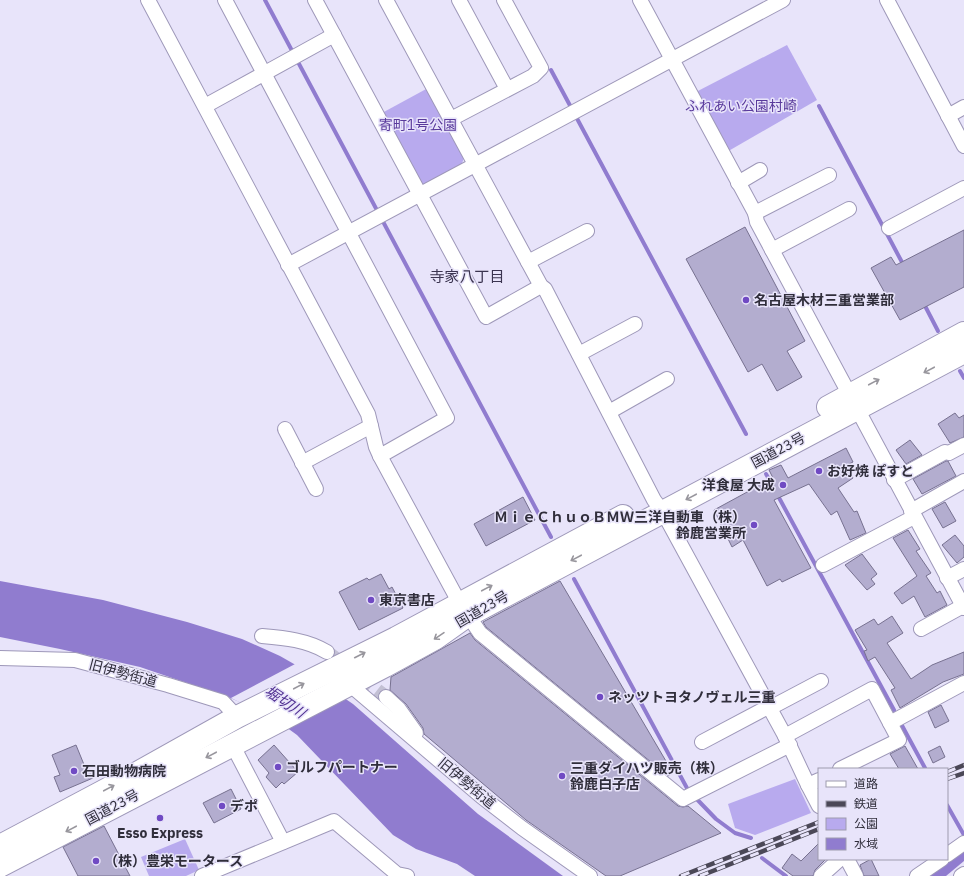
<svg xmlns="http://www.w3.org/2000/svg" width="964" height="876" font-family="'IBM Plex Sans','Noto Sans JP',sans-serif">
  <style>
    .green { fill: #b8aaee }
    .water { fill: #907ccf }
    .pier { fill: #e8e4fa }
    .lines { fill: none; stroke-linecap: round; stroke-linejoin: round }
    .stream { stroke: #907ccf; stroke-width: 4 }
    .building { fill: #b3adcf; stroke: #777190 }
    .minor-tunnel { stroke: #c3c0d4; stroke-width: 14; stroke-dasharray: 14 7; stroke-linecap: butt }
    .minor-casing { stroke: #9e98b9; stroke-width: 16 }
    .trunk-casing { stroke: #9e98b9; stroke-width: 24 }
    .minor { stroke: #fff; stroke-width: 14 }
    .trunk { stroke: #fff; stroke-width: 22 }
    .rail-casing { stroke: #4b4857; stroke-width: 4.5 }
    .rail { stroke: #e8e4fa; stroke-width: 3; stroke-dasharray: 9; stroke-linecap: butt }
    .oneway { stroke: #98969d }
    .poi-dot { fill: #704ac3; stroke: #e8e4fa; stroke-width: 1.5 }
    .labels { text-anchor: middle; stroke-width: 3; stroke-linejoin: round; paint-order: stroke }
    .park-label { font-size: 14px; fill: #593a9c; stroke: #e8e4fa }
    .poi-label { font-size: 14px; font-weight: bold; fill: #302e3b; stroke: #e8e4fa; text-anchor: start }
    .street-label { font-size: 14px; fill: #302e3b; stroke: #e8e4fa }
    .neighbourhood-label { font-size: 15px; fill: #3b3450; stroke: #e8e4fa }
    .water-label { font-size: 15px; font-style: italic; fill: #4f2f91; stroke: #e8e4fa }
  </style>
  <rect width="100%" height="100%" fill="#e8e4fa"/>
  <!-- green -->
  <g class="green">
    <polygon points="787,45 817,100 725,153 694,93"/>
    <polygon points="428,88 464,158 461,166 427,185 418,183 382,113"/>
    <polygon points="795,779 811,813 755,835 735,828 728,804"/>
    <polygon points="185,839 199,870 186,876 149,876 141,857"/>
  </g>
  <!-- water -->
  <g class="water">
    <polygon points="0,581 103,600 187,622 242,639 280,656 294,664 353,704 478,814 563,876 475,876 457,864 416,849 393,835 297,735 268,714 228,697 140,667 60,649 0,637"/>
    <polygon points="964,849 964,861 946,876 927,876"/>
  </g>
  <!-- pier -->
  <polygon class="pier" points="297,663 344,696 267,716 231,698"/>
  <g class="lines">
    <!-- stream -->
    <g class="stream">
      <polyline points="265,0 551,537"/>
      <polyline points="551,70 746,434"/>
      <polyline points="819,106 904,266"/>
      <polyline points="923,302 938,331"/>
      <polyline points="960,371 964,378"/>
      <polyline points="766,474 772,484"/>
      <polyline points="777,494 894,710"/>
      <polyline points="574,579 688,790 716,819 735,833 751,838"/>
      <polyline points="899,720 925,768"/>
      <polyline points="947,805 964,835"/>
      <polyline points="762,858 786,876"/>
    </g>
  </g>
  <!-- building -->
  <g class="building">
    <polygon points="745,227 805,341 787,351 802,377 777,391 762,364 748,372 686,259"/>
    <polygon points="964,230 964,287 900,320 871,268 891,257 896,265"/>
    <polygon points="955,413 959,418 964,415 964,437 950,443 938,424"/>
    <polygon points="910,440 922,455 906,464 896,450"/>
    <polygon points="846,448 853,462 845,466 853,478 838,488 854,512 857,511 866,533 850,540 837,511 831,515 809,484 774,500 811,568 782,582 780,579 767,586 743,540 732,547 714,510 773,478 769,470 781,465 788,478"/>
    <polygon points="946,461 948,461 956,476 922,494 913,479"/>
    <polygon points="523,497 535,520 486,546 474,524"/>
    <polygon points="945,502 956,521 943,528 932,509"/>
    <polygon points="908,530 920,549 916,551 931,573 926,576 937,593 940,591 947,605 925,617 914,596 902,604 894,593 917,576 893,538"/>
    <polygon points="955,535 964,546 964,557 957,563 942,545"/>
    <polygon points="862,554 877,574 871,579 875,584 867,590 845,565"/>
    <polygon points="381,574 389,589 392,587 403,608 359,630 339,592 367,578 369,580"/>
    <polygon points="560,581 673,773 668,776 486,627 483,622"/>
    <polygon points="892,616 903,633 887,643 911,679 932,665 964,652 964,674 943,682 900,708 891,690 895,688 875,657 868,661 864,651 867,650 855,630 874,619 878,625"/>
    <polygon points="470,633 475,640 678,806 683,807 688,806 721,833 620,876 606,876 526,820 424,734 423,728 406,704 390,690 391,677"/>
    <polygon points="941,705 949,721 935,728 928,712"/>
    <polygon points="76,745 85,767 88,766 93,778 60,792 54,777 60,775 52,755"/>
    <polygon points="274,745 298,772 284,784 282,782 276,788 266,777 269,773 258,760"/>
    <polygon points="905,746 918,769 899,769 890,754"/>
    <polygon points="940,746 945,757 933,763 928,752"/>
    <polygon points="231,789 241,809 214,823 203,803"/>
    <polygon points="104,826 130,876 78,876 63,847"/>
    <polygon points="819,843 819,859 826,859 815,870 813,876 793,876 782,868 792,854 801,861"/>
    <polygon points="871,859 879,876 864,876 860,865"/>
  </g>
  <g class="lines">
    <!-- minor-tunnel -->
    <polyline class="minor-tunnel" points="327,652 386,697"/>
    <!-- minor casing -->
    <g class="minor-casing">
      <g id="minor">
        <polyline points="148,0 368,414 376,447 380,456 459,602 480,633 683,799 790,745"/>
        <polyline points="225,0 447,418 380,456"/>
        <polyline points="315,0 486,317 541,286"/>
        <polyline points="386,0 541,286 545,289 654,500 663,512 785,736 808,785 819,780"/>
        <polyline points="459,0 507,89"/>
        <polyline points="640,0 755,213 757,222 964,608"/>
        <polyline points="887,0 964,146"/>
        <polyline points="205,106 334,35"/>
        <polyline points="948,116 964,107"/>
        <polyline points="451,119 533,76 541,68 504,0"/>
        <polyline points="738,183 760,170"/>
        <polyline points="755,213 829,175"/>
        <polyline points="889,228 964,188"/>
        <polyline points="772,250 849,209"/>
        <polyline points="528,262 587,231"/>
        <polyline points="288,265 783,0"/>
        <polyline points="579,354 635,324"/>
        <polyline points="609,412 667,379"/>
        <polyline points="285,429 316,489"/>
        <polyline points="302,463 371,426"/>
        <polyline points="894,480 945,452 949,453 964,445"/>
        <polyline points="911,511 964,481"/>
        <polyline points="823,565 914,517"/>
        <polyline points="947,578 964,569"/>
        <polyline points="921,629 963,606"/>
        <path d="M262 636C285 638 307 640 327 652"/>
        <polyline points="0,658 75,660 168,685 223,702 237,717"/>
        <polyline points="349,684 482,797 522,828 590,876"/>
        <polyline points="386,697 399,709 416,733"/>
        <polyline points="770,708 821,681"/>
        <polyline points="890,723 964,683"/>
        <polyline points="785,736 872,689 899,740 840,769"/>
        <polyline points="702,742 768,707"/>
        <polyline points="232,744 283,842"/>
        <polyline points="808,785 819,806"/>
        <polyline points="947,855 964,843"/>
        <polyline points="847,859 856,876"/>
        <polyline points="202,876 334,821 397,874 407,876"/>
        <polyline points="821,876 840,859"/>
        <polyline points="917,876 942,859"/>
        <polyline points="961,876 964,874"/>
      </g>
    </g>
    <!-- trunk casing -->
    <g class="trunk-casing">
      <g id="trunk">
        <polyline points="828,407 964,333"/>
        <polyline points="0,846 130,777 237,717 396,638 623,516"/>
        <polyline points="0,866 385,666 436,638 467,616 964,352"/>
      </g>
    </g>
    <!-- minor -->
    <use href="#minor" class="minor"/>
    <!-- trunk -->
    <use href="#trunk" class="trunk"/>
    <!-- rail casing -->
    <g class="rail-casing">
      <g id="rail">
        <polyline points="947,772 964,765"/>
        <polyline points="947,779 964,773"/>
        <polyline points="681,876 819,822"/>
        <polyline points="700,876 819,829"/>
      </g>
    </g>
    <!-- rail -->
    <use href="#rail" class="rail"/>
  </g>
  <!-- one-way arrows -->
  <defs><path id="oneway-shaft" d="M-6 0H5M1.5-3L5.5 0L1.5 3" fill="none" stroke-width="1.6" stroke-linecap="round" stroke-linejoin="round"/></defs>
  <g class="oneway">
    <use href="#oneway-shaft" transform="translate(929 370) rotate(152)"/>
    <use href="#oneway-shaft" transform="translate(874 382) rotate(-28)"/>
    <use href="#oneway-shaft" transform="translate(691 497) rotate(152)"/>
    <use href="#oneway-shaft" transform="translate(576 558) rotate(152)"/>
    <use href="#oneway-shaft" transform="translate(487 588) rotate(-28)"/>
    <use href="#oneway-shaft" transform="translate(439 636) rotate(146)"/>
    <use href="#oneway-shaft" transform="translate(360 655) rotate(-27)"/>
    <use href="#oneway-shaft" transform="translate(299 686) rotate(-28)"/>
    <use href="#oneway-shaft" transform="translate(211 755) rotate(152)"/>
    <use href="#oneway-shaft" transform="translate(109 788) rotate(-28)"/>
    <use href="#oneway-shaft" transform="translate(71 829) rotate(152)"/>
  </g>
  <!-- markers -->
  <g class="poi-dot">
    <circle cx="746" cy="300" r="4"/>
    <circle cx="819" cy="471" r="4"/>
    <circle cx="783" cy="485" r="4"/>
    <circle cx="754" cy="525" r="4"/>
    <circle cx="371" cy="600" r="4"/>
    <circle cx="600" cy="697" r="4"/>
    <circle cx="278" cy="767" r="4"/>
    <circle cx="74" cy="771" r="4"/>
    <circle cx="562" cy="776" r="4"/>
    <circle cx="222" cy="806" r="4"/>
    <circle cx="160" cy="818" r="4"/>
    <circle cx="96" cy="861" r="4"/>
  </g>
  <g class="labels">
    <!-- park labels -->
    <g class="park-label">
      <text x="741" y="111">ふれあい公園村崎</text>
      <text x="418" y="130">寄町1号公園</text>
    </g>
    <!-- poi labels -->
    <g class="poi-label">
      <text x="754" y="305">名古屋木材三重営業部</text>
      <text x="827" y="476">お好焼 ぽすと</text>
      <text x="775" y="490" text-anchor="end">洋食屋 大成</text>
      <text x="746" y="522" text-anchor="end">ＭｉｅＣｈｕｏＢＭＷ三洋自動車（株）<tspan x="746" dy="16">鈴鹿営業所</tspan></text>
      <text x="379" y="605">東京書店</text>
      <text x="608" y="702">ネッツトヨタノヴェル三重</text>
      <text x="286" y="772">ゴルフパートナー</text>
      <text x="570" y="773">三重ダイハツ販売（株）<tspan x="570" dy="16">鈴鹿白子店</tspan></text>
      <text x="82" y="776">石田動物病院</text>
      <text x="230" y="811">デポ</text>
      <text x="160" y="838" text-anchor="middle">Esso Express</text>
      <text x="104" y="866">（株）豊栄モータース</text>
    </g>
    <!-- street labels -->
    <g class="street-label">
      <text transform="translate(778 450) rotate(-28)" y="5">国道23号</text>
      <text transform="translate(482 609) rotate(-30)" y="5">国道23号</text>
      <text transform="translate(123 673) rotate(15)" y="5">旧伊勢街道</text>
      <text transform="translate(467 783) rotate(40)" y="5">旧伊勢街道</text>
      <text transform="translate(112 807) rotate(-28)" y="5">国道23号</text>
    </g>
    <!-- neighbourhood labels -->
    <g class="neighbourhood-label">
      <text x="467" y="282">寺家八丁目</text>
    </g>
    <!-- water labels -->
    <g class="water-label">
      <text transform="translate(285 702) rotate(34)" y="5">堀切川</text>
    </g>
  </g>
  <!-- legend -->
  <rect x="818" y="768" width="130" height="92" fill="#e8e4fa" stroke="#9e9bae"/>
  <rect x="826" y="781" width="20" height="6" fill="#ffffff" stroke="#9e9bae"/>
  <text x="854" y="788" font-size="12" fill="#302e3b">道路</text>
  <rect x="826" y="801" width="20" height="6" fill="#4b4857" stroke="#9e9bae"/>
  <text x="854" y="808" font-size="12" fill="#302e3b">鉄道</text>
  <rect x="826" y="818" width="20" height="12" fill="#b8aaee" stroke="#9e9bae"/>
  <text x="854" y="828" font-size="12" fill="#302e3b">公園</text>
  <rect x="826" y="838" width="20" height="12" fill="#907ccf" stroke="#9e9bae"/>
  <text x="854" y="848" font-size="12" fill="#302e3b">水域</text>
</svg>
